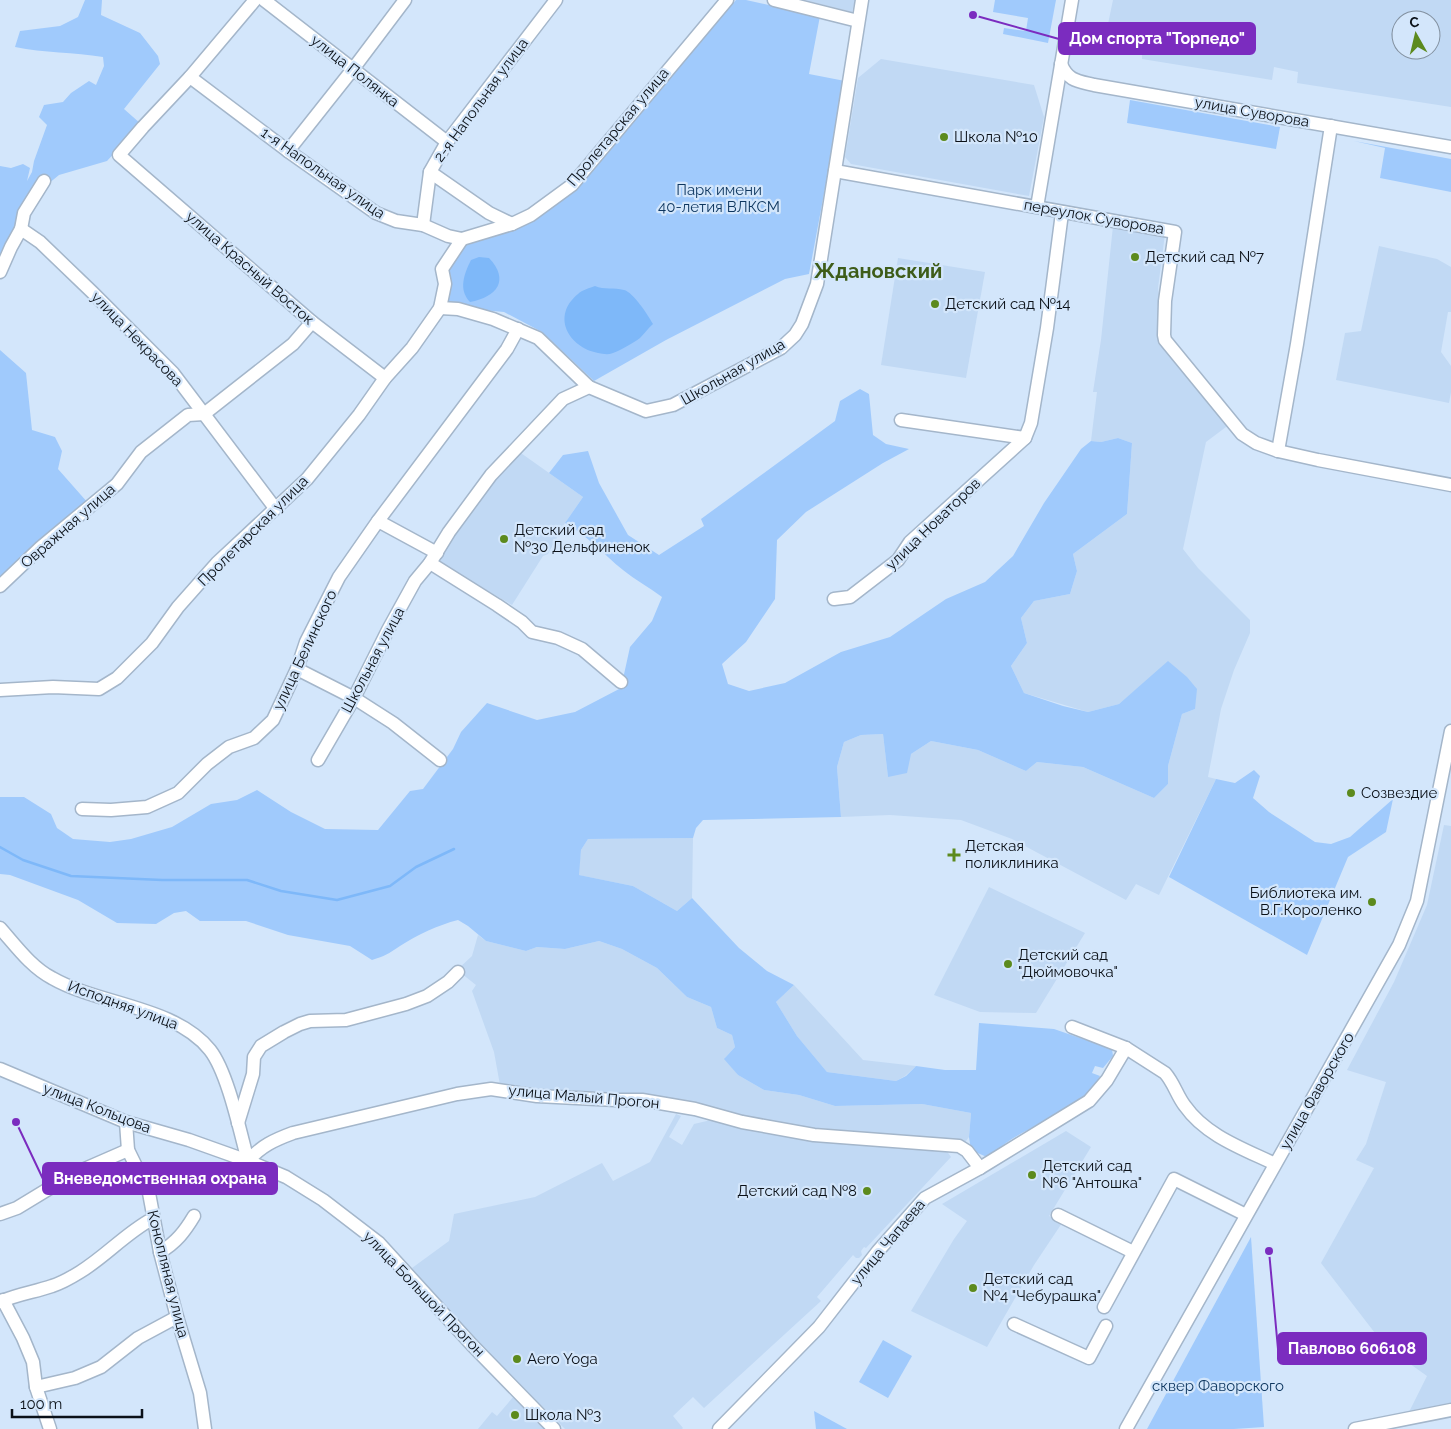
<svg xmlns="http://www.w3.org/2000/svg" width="1451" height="1429" font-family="Raleway,sans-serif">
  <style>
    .built { fill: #c1d9f4; fill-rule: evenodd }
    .green { fill: #a0cafc }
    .water { fill: #7eb8f9 }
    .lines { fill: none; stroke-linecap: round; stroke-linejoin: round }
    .stream { stroke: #7eb8f9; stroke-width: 2.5 }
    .minor-casing { stroke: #a4b6ca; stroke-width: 15 }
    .minor { stroke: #fff; stroke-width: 12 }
    .poi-dot { fill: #5c8a1d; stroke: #d3e6fb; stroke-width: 2 }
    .labels { text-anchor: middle; stroke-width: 4.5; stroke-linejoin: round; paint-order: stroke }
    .street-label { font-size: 15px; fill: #0b1118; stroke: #d3e6fb }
    .poi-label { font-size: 15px; fill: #0b1118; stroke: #d3e6fb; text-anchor: start }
    .park-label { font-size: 15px; fill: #0d365f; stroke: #d3e6fb }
    .district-label { font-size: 20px; font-weight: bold; fill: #3e5c19; stroke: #d3e6fb }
    .leader { fill: none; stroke: #7b2cbf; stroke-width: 2 }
    .callout-dot { fill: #7b2cbf; stroke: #d3e6fb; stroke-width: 2 }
    .callout { fill: #7b2cbf; stroke: #7b2cbf; stroke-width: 2 }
    .callout-label { font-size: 16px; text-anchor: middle; font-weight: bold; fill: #fff }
  </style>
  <rect width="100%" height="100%" fill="#d3e6fb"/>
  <!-- built -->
  <g class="built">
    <polygon points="805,0 855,0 852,12"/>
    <path d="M1113 0H1451V107L1297 83 1298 72 1274 67 1272 80 1142 59V51L1104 43ZM1401 20H1431V50H1401Z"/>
    <polygon points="881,59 1034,85 1044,117 1029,196 851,164 845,157 858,78"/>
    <polygon points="1113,226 1165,234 1158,288 1161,310 1159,339 1230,424 1206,442 1183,549 1198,568 1250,620 1250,633 1234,670 1221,709 1208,777 1216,779 1159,895 1136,884 1126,900 1012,839 961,820 890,815 841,817 837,767 844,742 861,735 883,734 888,777 911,754 931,741 978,750 1026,771 1037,762 1083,767 1154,798 1168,784 1168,766 1182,714 1195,709 1169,662 1119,704 1088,712 1024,693 1011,666 1027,643 1021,618 1034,601 1070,594 1077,571 1073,554 1127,514 1132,443 1118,438 1101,442 1091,441 1097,392 1093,392 1101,340"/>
    <polygon points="1379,246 1437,259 1451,267 1451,312 1448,312 1441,352 1451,366 1451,392 1449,403 1336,380 1345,333 1361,331"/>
    <polygon points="898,258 985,272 966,378 881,365"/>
    <polygon points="518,451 583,497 565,523 548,554 543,556 512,605 435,560"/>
    <polygon points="1444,825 1451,826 1451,1405 1409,1412 1427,1376 1385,1346 1321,1263 1374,1168 1356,1160 1366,1144 1386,1082 1347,1070 1394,982 1427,905"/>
    <polygon points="693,838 692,898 677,911 633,886 578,875 581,850 588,839"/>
    <polygon points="989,887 1085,933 1036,1013 980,1012 934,995"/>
    <polygon points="478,935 486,941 526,951 537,947 565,949 599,941 622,949 657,968 687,997 711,1007 717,1028 732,1035 735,1047 725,1058 738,1075 764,1090 799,1095 835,1106 922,1104 971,1113 969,1137 963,1145 867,1138 712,1112 550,1094 500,1085 494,1052 472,991 476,985 457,970 472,956"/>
    <polygon points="794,985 863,1060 916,1066 905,1076 896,1081 827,1072 797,1036 776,1002"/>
    <polygon points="676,1114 681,1116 669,1137 682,1145 694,1124 711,1120 759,1129 946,1150 951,1157 866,1248 864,1247 861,1251 862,1255 859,1258 856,1258 853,1255 817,1297 821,1301 704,1408 693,1397 673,1416 683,1428 682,1429 565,1429 470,1334 412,1268 449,1241 454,1214 535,1197 602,1163 613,1181 650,1162"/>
    <polygon points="1066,1131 1091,1147 1049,1216 1062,1223 1034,1265 987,1347 911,1311 954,1239 967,1221 942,1204"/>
    <polygon points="514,1396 547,1429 478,1429 492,1412 497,1416"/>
  </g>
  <!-- green -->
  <g class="green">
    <path d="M85 0H102L101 15 140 33 158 56 160 64 124 109 141 124 107 161 59 175 48 184 16 226 0 265V166L11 168 23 164 30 168 27 181 32 172 34 161 47 125 39 117 44 105 63 102 71 93 89 81 96 85 104 66 103 57C74 52 44 53 15 47L20 31 60 26 78 17Z"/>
    <polygon points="736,0 746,0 820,16 809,74 845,81 809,274 785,279 666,340 594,381 542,332 504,312 449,307 449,269 465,243 535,218 695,47"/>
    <polygon points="995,0 1056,0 1048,43 1003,34 1004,28 1026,31 1028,18 993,12"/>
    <polygon points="1130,100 1280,127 1276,149 1127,123"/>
    <polygon points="1354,141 1451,159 1451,192 1380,178 1385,148"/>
    <polygon points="0,350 26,373 32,430 55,437 62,451 58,469 88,503 22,557 0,577"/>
    <path d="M860 389 869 394 873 435 886 444 909 449 883 463 806 512 777 540 775 599 746 642 722 664 728 684 749 691 785 683 841 652 890 637 946 599 985 582 1013 556 1044 503 1081 449 1091 441 1101 442 1118 438 1132 443 1127 514 1073 554 1077 571 1070 594 1034 601 1021 618 1027 643 1011 666 1024 693 1063 706 1088 712 1119 704 1168 661 1187 677 1197 689 1195 709 1182 714 1168 766V784L1154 798 1083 767 1037 762 1026 771 978 750 931 741 911 754 907 773 888 777 883 734 861 735 844 742 837 767 841 817 703 820 696 828 693 838 588 839 581 850 579 875 633 886 677 911 692 898 739 948 767 971 794 985 776 1002 797 1036 827 1072 896 1081 906 1076 916 1066 945 1070H976L979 1023 1054 1029 1112 1049 1113 1056 1103 1068 1095 1066 1092 1073 1100 1076C1084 1110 1035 1122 1006 1143 1000 1147 995 1153 989 1158L971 1150 969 1137 971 1113 922 1104 835 1106 799 1095 764 1090 738 1075 724 1059 735 1047 732 1035 717 1028 711 1007 687 997 657 968 622 949 599 941 565 949 537 947 526 951 486 941 468 926 458 920C438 925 417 935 400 946 388 954 385 956 372 960L350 946 288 935 246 921H200L186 911 174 913 156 924 117 923 78 900 10 875 0 874V797H24L51 814 57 828 73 839 110 842 131 839 172 827 211 804 237 800 257 790 291 812 325 829 378 830 410 791 423 789 453 749 461 732 487 703 537 720 575 712 621 688 630 647 652 621 662 597C649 587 635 580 623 570 603 554 587 535 565 523L583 497 549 473 563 455 588 451 599 483 628 535 659 555 704 526 701 519 835 421 840 401Z"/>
    <polygon points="1254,770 1260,776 1253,798 1269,812 1315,842 1331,844 1350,837 1393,799 1386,832 1348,857 1307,955 1169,877 1216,779 1235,783"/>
    <polygon points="1251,1237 1264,1427 1234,1429 1147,1429"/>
    <polygon points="883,1340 912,1356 888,1398 859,1382"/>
    <polygon points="814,1411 847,1429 816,1429"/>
  </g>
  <!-- water -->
  <g class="water">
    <path d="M479 257 489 258C510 280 497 297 470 302 458 290 464 274 471 260Z"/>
    <path d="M595 286C604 290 614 287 624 290 633 292 648 315 653 324 648 328 645 333 640 338 635 342 619 351 613 353 608 355 603 354 598 353 568 347 551 316 578 294 582 290 590 288 595 286Z"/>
  </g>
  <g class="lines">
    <!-- stream -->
    <polyline class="stream" points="0,847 23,860 71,876 162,880 247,880 281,891 337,900 390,886 416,867 454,849"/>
    <!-- minor casing -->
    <g class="minor-casing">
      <g id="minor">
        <polyline points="255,0 190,77 143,127 119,155 312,322 385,378"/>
        <polyline points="264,0 447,142"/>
        <polyline points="774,0 858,21"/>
        <path d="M1061 64C1068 81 1078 81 1094 85L1451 147"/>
        <polyline points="190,77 288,151 376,213 396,221 423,225 448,236 462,239"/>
        <polyline points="288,151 353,69 405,0"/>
        <polyline points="835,171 1175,232 1165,301 1164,335 1165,340 1242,434 1256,443 1278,451 1318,460 1451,485"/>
        <polyline points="1037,207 1072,0"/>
        <polyline points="512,224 489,213 430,172 447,142 556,0"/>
        <polyline points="423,225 430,172"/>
        <polyline points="21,229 40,242 92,292 173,373 275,508"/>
        <polyline points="462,239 512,224 531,215 572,185 727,0"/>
        <polyline points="0,272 11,247 21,229 24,213 44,181"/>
        <polyline points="440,308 458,309 493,319 538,338 589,387"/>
        <polyline points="901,420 1025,438"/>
        <polyline points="1278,451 1297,344 1331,126"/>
        <polyline points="378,521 437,553"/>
        <polyline points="430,563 497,605 522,622 532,632 558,638 582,649 621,682"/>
        <polyline points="0,586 41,547 117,484 141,452 188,415 204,414 293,344 312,322"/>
        <polyline points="834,599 850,597 898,560 910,542 1025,438 1031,423 1047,328 1062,213"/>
        <polyline points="297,669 354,698 393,723 440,760"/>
        <polyline points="0,690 53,687 99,689 117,678 152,643 178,607 217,563 307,479 359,415 385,378 412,348 440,308 445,284 442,269 462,239"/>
        <polyline points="318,760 354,698 388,630 415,581 430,563 449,532 491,475 563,399 589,387 646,411 673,405 781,348 795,335 802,324 817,284 862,0"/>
        <polyline points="82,809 111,810 147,807 178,793 207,764 229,747 254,738 273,720 297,669 306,642 339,577 378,521 507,349 518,329"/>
        <path d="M0 928C16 946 31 967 52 978 99 1005 175 1006 210 1050 228 1073 240 1132 248 1161"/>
        <path d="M1072 1027 1126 1048 1165 1073C1174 1083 1177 1096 1185 1106 1206 1136 1244 1149 1275 1164"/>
        <polyline points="0,1069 126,1122 189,1140 248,1161 286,1177 323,1200 379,1243 472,1345 554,1429"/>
        <polyline points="126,1122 128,1150 149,1193 160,1252 177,1317 200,1393 205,1429"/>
        <polyline points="238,1123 253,1074 254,1057 261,1046 284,1032 300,1024 310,1021 346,1020 406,1004 427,996 448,982 458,972"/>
        <path d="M248 1161C261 1146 274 1140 293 1133L457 1094 491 1089 537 1096 616 1100H642L695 1109 742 1122 814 1135 959 1146 967 1151 980 1168"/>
        <polyline points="0,1214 17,1208 73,1174 128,1150"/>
        <polyline points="1058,1215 1133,1252"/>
        <path d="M160 1252C176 1243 185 1231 194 1216"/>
        <polyline points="3,1300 23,1338 33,1362 36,1387 50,1429"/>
        <path d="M0 1302C17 1294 35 1292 52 1286 62 1283 72 1277 80 1272 106 1256 126 1233 152 1219"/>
        <polyline points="1104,1307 1174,1179 1246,1215"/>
        <polyline points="1014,1324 1089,1358 1106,1326"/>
        <polyline points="36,1387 75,1378 101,1367 138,1338 177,1317"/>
        <polyline points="719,1429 819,1327 878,1251 925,1198 980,1168 1089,1101 1107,1080 1126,1048"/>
        <polyline points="1126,1429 1399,945 1417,901 1451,731"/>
        <polyline points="1355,1429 1451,1410"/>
      </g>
    </g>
    <!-- minor -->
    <use href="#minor" class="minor"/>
  </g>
  <!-- markers -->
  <g class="poi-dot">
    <circle cx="944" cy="137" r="5"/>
    <circle cx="1135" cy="257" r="5"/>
    <circle cx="935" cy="304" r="5"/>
    <circle cx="504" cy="539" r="5"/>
    <circle cx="1351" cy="793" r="5"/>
    <path d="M951.5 847.5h5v5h5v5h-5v5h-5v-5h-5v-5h5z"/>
    <circle cx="1372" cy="902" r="5"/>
    <circle cx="1008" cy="964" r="5"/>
    <circle cx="1032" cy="1175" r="5"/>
    <circle cx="867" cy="1191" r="5"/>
    <circle cx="973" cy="1288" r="5"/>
    <circle cx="517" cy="1359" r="5"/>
    <circle cx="515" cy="1415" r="5"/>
  </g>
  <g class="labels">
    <!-- street labels -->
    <g class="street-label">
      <text transform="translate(355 71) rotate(38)" y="5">улица Полянка</text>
      <text transform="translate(481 100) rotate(-54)" y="5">2-я Напольная улица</text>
      <text transform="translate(1252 112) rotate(10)" y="5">улица Суворова</text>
      <text transform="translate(618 127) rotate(-50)" y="5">Пролетарская улица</text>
      <text transform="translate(323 173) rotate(35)" y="5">1-я Напольная улица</text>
      <text transform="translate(1094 217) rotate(10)" y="5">переулок Суворова</text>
      <text transform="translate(250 268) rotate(41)" y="5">улица Красный Восток</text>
      <text transform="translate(137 339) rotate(46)" y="5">улица Некрасова</text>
      <text transform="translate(733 372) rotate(-30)" y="5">Школьная улица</text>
      <text transform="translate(933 524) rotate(-44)" y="5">улица Новаторов</text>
      <text transform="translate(68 526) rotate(-41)" y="5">Овражная улица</text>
      <text transform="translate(253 531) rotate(-45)" y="5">Пролетарская улица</text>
      <text transform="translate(305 650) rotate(-65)" y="5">улица Белинского</text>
      <text transform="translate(373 660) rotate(-62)" y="5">Школьная улица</text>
      <text transform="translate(123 1005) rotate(20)" y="5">Исподняя улица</text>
      <text transform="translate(1317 1091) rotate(-60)" y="5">улица Фаворского</text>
      <text transform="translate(584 1097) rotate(5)" y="5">улица Малый Прогон</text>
      <text transform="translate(97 1108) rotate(21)" y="5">улица Кольцова</text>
      <text transform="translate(888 1242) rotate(-50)" y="5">улица Чапаева</text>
      <text transform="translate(168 1274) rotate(76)" y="5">Конопляная улица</text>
      <text transform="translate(424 1294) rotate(46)" y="5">улица Большой Прогон</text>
    </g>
    <!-- poi labels -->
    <g class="poi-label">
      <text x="954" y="142">Школа №10</text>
      <text x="1145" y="262">Детский сад №7</text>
      <text x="945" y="309">Детский сад №14</text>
      <text x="514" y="535">Детский сад<tspan x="514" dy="17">№30 Дельфиненок</tspan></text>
      <text x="1361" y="798">Созвездие</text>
      <text x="965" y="851">Детская<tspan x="965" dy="17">поликлиника</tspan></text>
      <text x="1362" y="898" text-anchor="end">Библиотека им.<tspan x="1362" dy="17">В.Г.Короленко</tspan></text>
      <text x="1018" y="960">Детский сад<tspan x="1018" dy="17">"Дюймовочка"</tspan></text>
      <text x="1042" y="1171">Детский сад<tspan x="1042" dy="17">№6 "Антошка"</tspan></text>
      <text x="857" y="1196" text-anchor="end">Детский сад №8</text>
      <text x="983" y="1284">Детский сад<tspan x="983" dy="17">№4 "Чебурашка"</tspan></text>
      <text x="527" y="1364">Aero Yoga</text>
      <text x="525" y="1420">Школа №3</text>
    </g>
    <!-- park labels -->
    <g class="park-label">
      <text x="719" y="195">Парк имени<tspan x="719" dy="17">40-летия ВЛКСМ</tspan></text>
      <text x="1218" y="1391">сквер Фаворского</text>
    </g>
    <!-- district labels -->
    <g class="district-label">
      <text x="878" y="278">Ждановский</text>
    </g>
  </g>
  <!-- callouts -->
  <path class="leader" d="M973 15L1059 39M16 1122L43 1179M1269 1251L1278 1349"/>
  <g class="callout-dot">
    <circle cx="973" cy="15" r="5"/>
    <circle cx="16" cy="1122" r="5"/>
    <circle cx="1269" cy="1251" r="5"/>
  </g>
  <g class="callout">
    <rect x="1059" y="23" width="196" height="31" rx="5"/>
    <rect x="43" y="1163" width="234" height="31" rx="5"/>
    <rect x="1278" y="1333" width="148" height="31" rx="5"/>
  </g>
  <g class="callout-label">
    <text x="1157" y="44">Дом спорта "Торпедо"</text>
    <text x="160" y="1184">Вневедомственная охрана</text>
    <text x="1352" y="1354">Павлово 606108</text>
  </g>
  <!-- north arrow -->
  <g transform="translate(1416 35) rotate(352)"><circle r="24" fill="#d3e6fb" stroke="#8391a0"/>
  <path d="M0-4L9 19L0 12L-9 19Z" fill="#5c8a1d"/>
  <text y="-8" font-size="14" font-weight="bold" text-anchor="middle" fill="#0b1118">С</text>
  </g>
  <!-- scale -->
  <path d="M12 1409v8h130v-8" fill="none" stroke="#0b1118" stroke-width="2.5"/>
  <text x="20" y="1409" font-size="15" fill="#0b1118" stroke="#d3e6fb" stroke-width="4" paint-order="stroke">100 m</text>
</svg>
